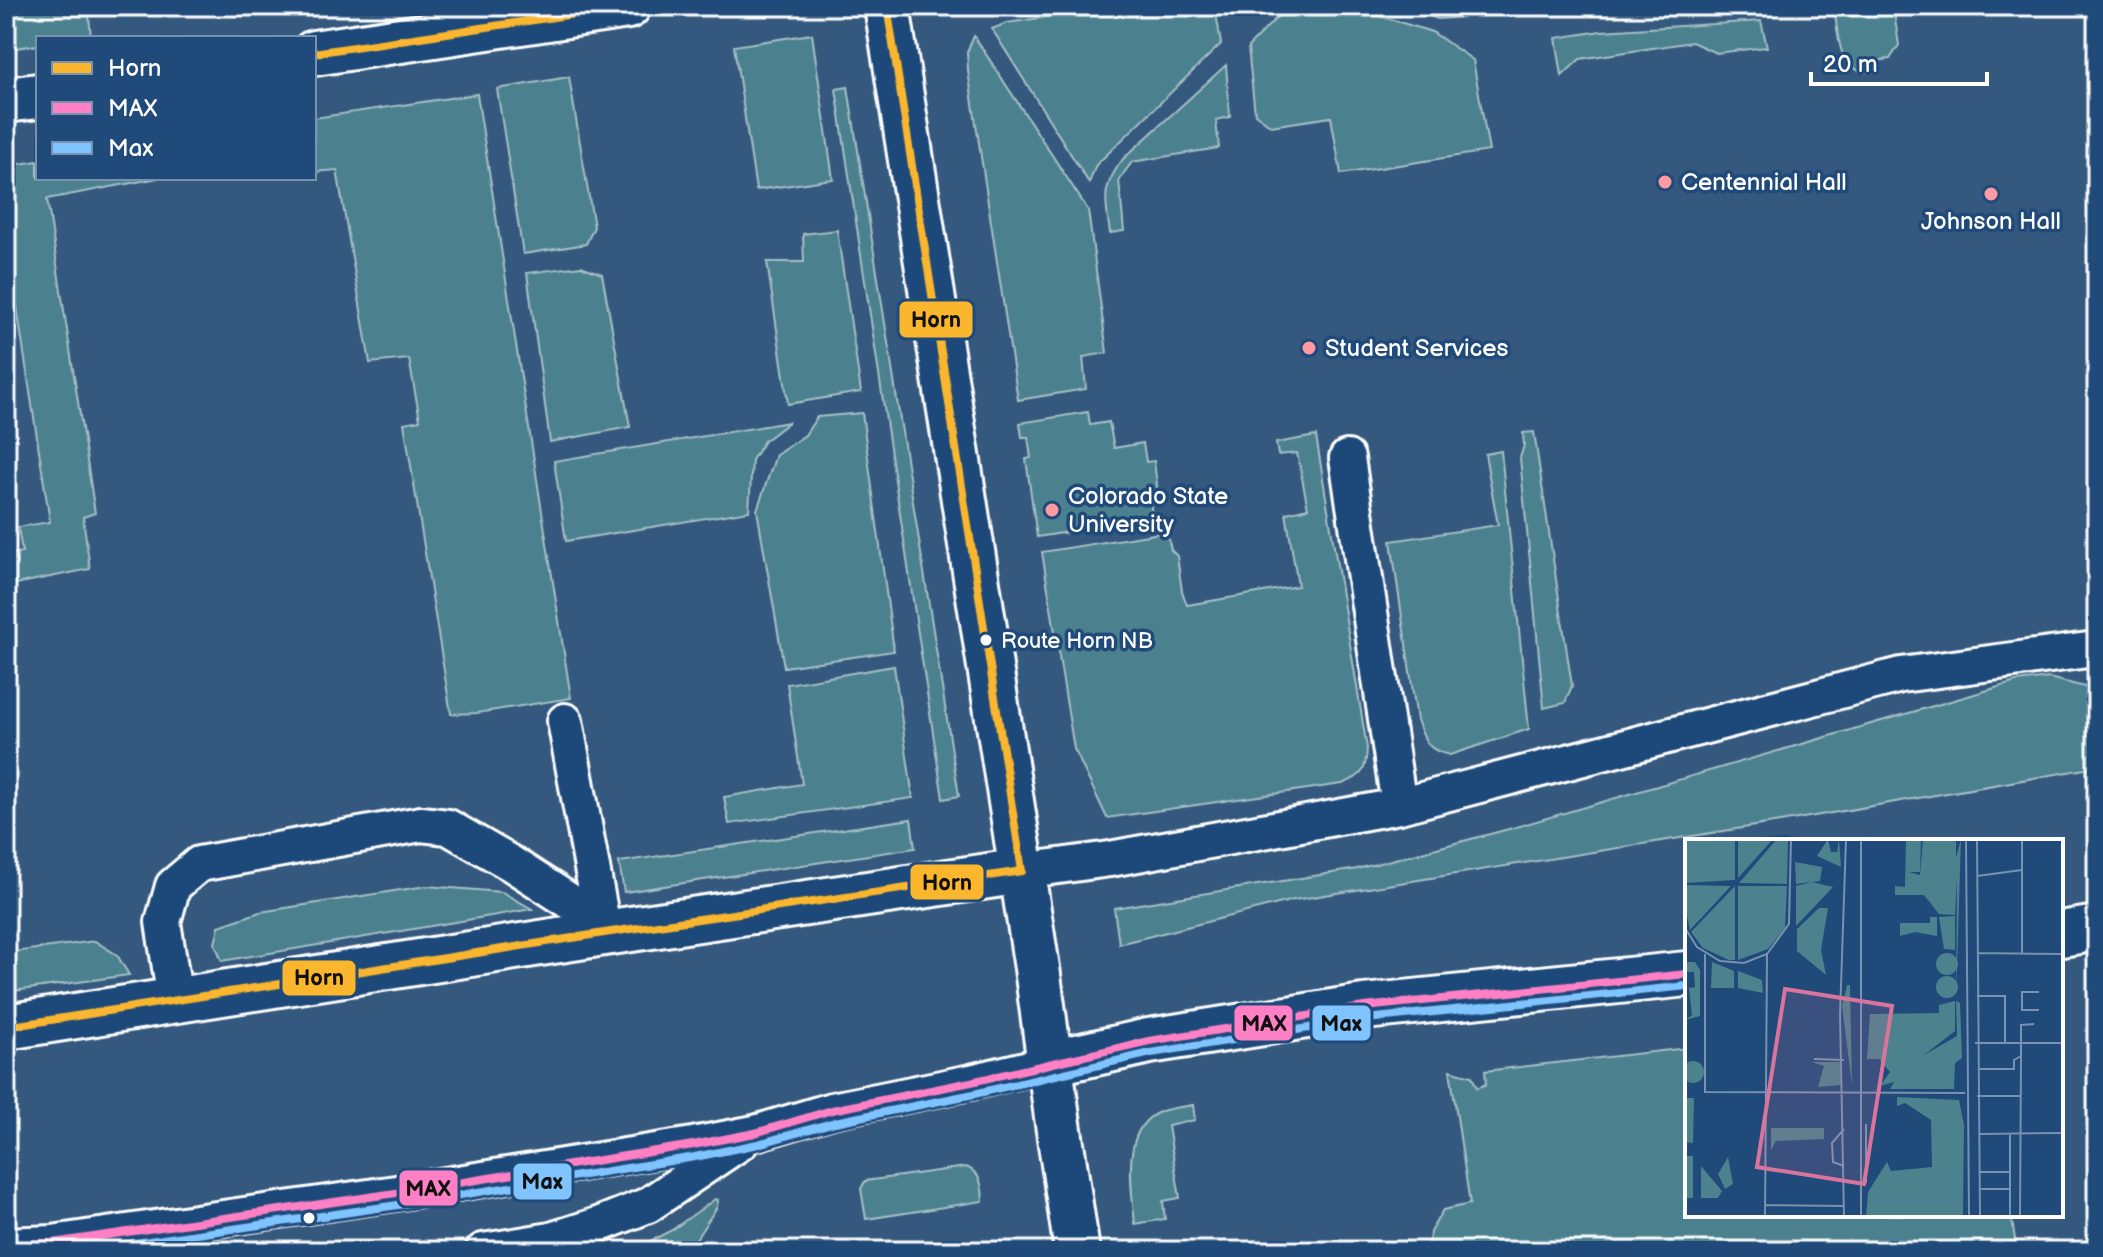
<svg xmlns="http://www.w3.org/2000/svg" width="2103" height="1257" font-family="'Balsamiq Sans',sans-serif">
  <style>
    .built { fill: #35587e; fill-rule: evenodd }
    .green { fill: #4c818e; stroke: #a6c0c6; stroke-width: 2 }
    .lines { fill: none; stroke-linecap: round; stroke-linejoin: round }
    .lane-casing { stroke: #fff; stroke-width: 40 }
    .street-casing { stroke: #fff; stroke-width: 50 }
    .lane { stroke: #1f4a7a; stroke-width: 34 }
    .street { stroke: #1f4a7a; stroke-width: 44 }
    .bus-1-casing { stroke: #1f4a7a; stroke-width: 14 }
    .bus-2-casing { stroke: #1f4a7a; stroke-width: 14 }
    .bus-3-casing { stroke: #1f4a7a; stroke-width: 14 }
    .bus-1 { stroke: #fab62d; stroke-width: 8 }
    .bus-2 { stroke: #ff80c5; stroke-width: 8 }
    .bus-3 { stroke: #80c4ff; stroke-width: 8 }
    .poi-dot { fill: #ff9aa2; stroke: #1f4a7a; stroke-width: 3 }
    .bus-dot { fill: #fff; stroke: #1f4a7a; stroke-width: 3 }
    .labels { text-anchor: middle; stroke-width: 7; stroke-linejoin: round; paint-order: stroke }
    .bus-label { font-size: 22px; fill: #fff; stroke: #1f4a7a; text-anchor: start }
    .poi-label { font-size: 24px; fill: #fff; stroke: #1f4a7a; text-anchor: start }
    .inset-road { fill: none; stroke: #7992af; stroke-width: 2 }
    .view { fill: #da749d; fill-opacity: 0.15; stroke: #da749d; stroke-width: 4 }
    .inset-edge { fill: none; stroke: #fff; stroke-width: 4 }
    .line-badge { stroke: #1f4a7a; stroke-width: 3 }
    .pale-badge-label { font-size: 22px; text-anchor: middle; font-weight: bold; fill: #111 }
  </style>
  <rect width="100%" height="100%" fill="#1f4a7a"/>
  <filter id="ink" filterUnits="userSpaceOnUse"><feTurbulence type="fractalNoise" baseFrequency=".0125" numOctaves="2"/><feDisplacementMap in="SourceGraphic" scale="16" xChannelSelector="R" yChannelSelector="G"/><feConvolveMatrix kernelMatrix="1 2 1 2 8 2 1 2 1" color-interpolation-filters="sRGB"/></filter>
  <g filter="url(#ink)">
    <!-- built -->
    <path class="built" d="M6 6H2097V1251H6ZM38 38H314V178H38ZM1687 841H2061V1215H1687Z"/>
    <!-- green -->
    <g class="green">
      <polygon points="6,6 88,6 91,37 38,38 38,45 6,49"/>
      <polygon points="1119,6 1215,6 1221,44 1096,165 1089,183 992,29 1007,23"/>
      <polygon points="1288,6 1347,6 1432,32 1473,60 1489,151 1341,174 1331,117 1271,126 1255,114 1248,47"/>
      <polygon points="1400,6 1462,6 1464,17 1438,19"/>
      <path d="M1834 6H1893L1899 45 1890 59 1866 62 1867 72C1836 71 1838 29 1834 6Z"/>
      <polygon points="1761,21 1767,47 1716,53 1692,42 1580,59 1562,76 1556,38 1601,31"/>
      <polygon points="812,34 833,179 756,190 734,46"/>
      <polygon points="974,36 1088,210 1107,353 1083,357 1086,389 1018,400 968,71 967,52"/>
      <path d="M1226 65 1230 117 1216 120 1219 148 1132 162 1119 180 1124 231 1110 233C1105 199 1101 188 1123 159Z"/>
      <polygon points="569,77 594,227 586,244 523,254 497,89"/>
      <polygon points="848,87 959,796 943,799 836,89"/>
      <polygon points="477,94 571,698 477,713 451,714 404,423 420,420 409,359 370,363 337,170 314,172 314,118"/>
      <polygon points="38,161 38,178 158,178 47,199 95,513 83,517 90,569 6,586 6,555 22,552 18,527 50,522 6,236 6,166"/>
      <polygon points="837,230 861,392 788,404 767,262 804,262 803,234"/>
      <polygon points="581,266 602,274 630,427 550,442 527,273"/>
      <path d="M1088 412 1090 425 1109 422 1114 448 1143 443 1146 462 1154 461 1158 493C1150 502 1148 509 1156 518L1037 537 1026 459 1031 458 1028 437H1022L1020 423Z"/>
      <polygon points="862,413 894,651 784,667 757,510 776,455 805,435 817,417"/>
      <polygon points="789,422 764,441 752,460 749,511 566,541 554,461"/>
      <polygon points="1534,432 1572,686 1565,703 1544,708 1520,458 1524,445 1523,433"/>
      <path d="M1316 436 1367 748C1366 770 1364 776 1342 784L1107 818 1074 749 1042 552 1167 532 1171 550 1177 556 1182 591 1187 605 1298 586 1286 513 1308 508 1297 453 1278 455 1276 443Z"/>
      <path d="M1501 451 1529 729 1450 755C1426 750 1425 741 1417 720L1391 541 1498 525 1485 454Z"/>
      <polygon points="894,666 913,798 729,824 724,797 802,784 787,684"/>
      <polygon points="2049,678 2097,690 2097,767 1780,822 1294,900 1119,944 1114,908 1357,869 1509,829 2016,682"/>
      <polygon points="911,819 915,848 624,892 619,862"/>
      <polygon points="426,886 502,892 532,909 222,961 215,944 219,926 260,912"/>
      <polygon points="95,941 117,955 129,975 6,992 6,953"/>
      <polygon points="1687,1048 1687,1215 2011,1215 2017,1251 1428,1251 1430,1232 1443,1210 1470,1204 1450,1070 1472,1076 1477,1088 1486,1084 1485,1071"/>
      <path d="M1193 1105 1195 1120 1168 1126 1180 1198 1163 1201 1165 1219 1135 1224C1132 1189 1119 1126 1162 1111 1171 1108 1183 1107 1193 1105Z"/>
      <path d="M966 1167C982 1173 982 1187 983 1201L866 1219 861 1189 865 1181Z"/>
      <polygon points="715,1199 718,1200 717,1207 688,1251 631,1251 672,1230"/>
    </g>
    <g class="lines">
      <!-- lane casing -->
      <g class="lane-casing">
        <g id="lane">
          <polyline points="1347,458 1399,806"/>
          <polyline points="565,721 604,933"/>
          <polyline points="1022,871 1110,859 1399,806 1901,675 2088,650 2097,653"/>
          <polyline points="175,1000 163,922 173,886 199,864 421,824 448,827 512,864 574,904 604,933"/>
          <polyline points="6,1245 52,1243 396,1193 693,1145 755,1133 832,1110 971,1082 1050,1063"/>
          <polyline points="483,1251 551,1240 598,1225 648,1205 741,1142"/>
        </g>
      </g>
      <!-- street casing -->
      <g class="street-casing">
        <g id="street">
          <polyline points="887,6 1037,968 1057,1117 1077,1251"/>
          <polyline points="314,53 628,6"/>
          <polyline points="6,100 38,96"/>
          <polyline points="2061,934 2097,928"/>
          <polyline points="6,1027 604,933 1022,871"/>
          <polyline points="1050,1063 1149,1041 1364,1007 1687,974"/>
        </g>
      </g>
      <!-- lane -->
      <use href="#lane" class="lane"/>
      <!-- street -->
      <use href="#street" class="street"/>
      <!-- bus-1 casing -->
      <g class="bus-1-casing">
        <g id="bus-1">
          <polyline points="314,53 628,6"/>
          <polyline points="6,1027 604,933 1022,871 887,6"/>
        </g>
      </g>
      <!-- bus-2 casing -->
      <g class="bus-2-casing">
        <polyline id="bus-2" points="6,1245 52,1243 396,1193 693,1145 755,1133 832,1110 971,1082 1149,1041 1364,1007 1687,974"/>
      </g>
      <!-- bus-3 casing -->
      <g class="bus-3-casing">
        <polyline id="bus-3" points="80,1251 398,1205 695,1157 758,1144 835,1122 974,1094 1151,1053 1366,1019 1687,986"/>
      </g>
      <!-- bus-1 -->
      <use href="#bus-1" class="bus-1"/>
      <!-- bus-2 -->
      <use href="#bus-2" class="bus-2"/>
      <!-- bus-3 -->
      <use href="#bus-3" class="bus-3"/>
    </g>
  </g>
  <!-- markers -->
  <g class="poi-dot">
    <circle cx="1665" cy="182" r="8"/>
    <circle cx="1991" cy="194" r="8"/>
    <circle cx="1309" cy="348" r="8"/>
    <circle cx="1052" cy="510" r="8"/>
  </g>
  <g class="bus-dot">
    <circle cx="986" cy="640" r="7"/>
    <circle cx="309" cy="1218" r="7"/>
  </g>
  <g class="labels">
    <!-- bus labels -->
    <g class="bus-label">
      <text x="1001" y="648">Route Horn NB</text>
    </g>
    <!-- poi labels -->
    <g class="poi-label">
      <text x="1681" y="190">Centennial Hall</text>
      <text x="1991" y="229" text-anchor="middle">Johnson Hall</text>
      <text x="1325" y="356">Student Services</text>
      <text x="1068" y="504">Colorado State<tspan x="1068" dy="28">University</tspan></text>
    </g>
  </g>
  <!-- overview -->
  <g transform="translate(1685 839)">
    <rect width="378" height="378" fill="#1f4a7a"/>
    <path d="M1 0H50V41L1 44ZM53 0H88L53 39ZM92 0H103L102 45 54 44ZM143 0 146 13H152L154 0 156 28 132 17ZM221 0H236L235 33H224L235 36 238 0H271V19L276 0 271 160 272 40 270 76 254 75 239 56H210V47L220 48ZM110 23 137 28 135 42 111 45ZM127 43 148 48 111 87V47ZM1 46 46 47 5 91 1 72ZM50 47V121H44L18 109 6 93ZM53 47H102L100 89 83 110 53 121ZM134 69H143L136 111 141 136 112 112V90ZM270 77V111L259 110 254 78ZM245 78H252V97L230 93 215 97V84H245ZM251 125a11 11 0 1 1 22 0a11 11 0 1 1-22 0ZM0 123H10L15 131V177L0 181 7 176 4 149 10 148 9 133H0ZM27 123 49 132V149H26ZM53 132 77 141 78 154 53 149ZM251 148a11 11 0 1 1 22 0a11 11 0 1 1-22 0ZM162 146H165L167 246 157 167ZM270 162V192L239 216 272 197 271 162 275 164 277 219 270 224 269 250H205L209 243 195 247 205 233 194 220H182L185 175 254 174V166ZM-3 233a11 11 0 1 1 22 0a11 11 0 1 1-22 0ZM127 223H155L156 246 133 248 139 227ZM212 258 274 261 279 286 278 378H181L183 353 202 323 206 332 247 328 246 281 220 264 212 267ZM0 259H9L8 304 0 303ZM86 289H139V300L91 302 86 311ZM0 317H8V359H0ZM43 318 48 345 40 350 33 335ZM16 327 37 352 33 359H16Z" fill="#4c818e"/>
    <path class="inset-road" d="M281 0 284 378M292 0 295 378M337 0V115M292 37 337 31M0 89 12 108 35 122 59 124 82 115 104 85 106 0M292 114 378 115M20 115V253L280 254M354 153H337V171H354M292 157H320V204M290 204H378M129 220 159 221M293 230H329V221L336 217V186L349 185M292 257H336M181 285V344M295 295 378 294M159 327 148 323 147 304 159 290M295 333H325M295 350H325M80 366 159 367M80 378 82 115M159 378 155 176 161 0M176 378V0M325 378V294M335 378 336 217"/>
    <path class="view" d="M100 150 207 167 179 345 72 328Z"/>
    <rect width="378" height="378" class="inset-edge"/>
  </g>
  <g class="line-badge">
    <rect x="898" y="300" width="76" height="39" rx="8" fill="#fab62d"/>
    <rect x="909" y="863" width="76" height="38" rx="8" fill="#fab62d"/>
    <rect x="281" y="959" width="76" height="38" rx="8" fill="#fab62d"/>
    <rect x="1233" y="1004" width="61" height="38" rx="8" fill="#ff80c5"/>
    <rect x="1311" y="1004" width="61" height="38" rx="8" fill="#80c4ff"/>
    <rect x="512" y="1162" width="61" height="39" rx="8" fill="#80c4ff"/>
    <rect x="398" y="1169" width="61" height="38" rx="8" fill="#ff80c5"/>
  </g>
  <g class="pale-badge-label">
    <text x="936" y="327">Horn</text>
    <text x="947" y="890">Horn</text>
    <text x="319" y="985">Horn</text>
    <text x="1264" y="1031">MAX</text>
    <text x="1341" y="1031">Max</text>
    <text x="542" y="1189">Max</text>
    <text x="428" y="1196">MAX</text>
  </g>
  <!-- margin -->
  <rect width="2103" height="1257" fill="none" stroke="#1f4a7a" stroke-width="32"/>
  <rect x="16" y="16" width="2071" height="1225" fill="none" stroke="#fff" stroke-width="3" filter="url(#ink)"/>
  <!-- legend -->
  <rect x="36" y="36" width="280" height="144" fill="#1f4a7a" stroke="#7992af" stroke-width="2"/>
  <rect x="52" y="62" width="40" height="12" fill="#fab62d" stroke="#7992af" stroke-width="2"/>
  <text x="108" y="76" font-size="24" fill="#ffffff">Horn</text>
  <rect x="52" y="102" width="40" height="12" fill="#ff80c5" stroke="#7992af" stroke-width="2"/>
  <text x="108" y="116" font-size="24" fill="#ffffff">MAX</text>
  <rect x="52" y="142" width="40" height="12" fill="#80c4ff" stroke="#7992af" stroke-width="2"/>
  <text x="108" y="156" font-size="24" fill="#ffffff">Max</text>
  <!-- scale -->
  <path d="M1811 72v12h176v-12" fill="none" stroke="#ffffff" stroke-width="4"/>
  <text x="1823" y="72" font-size="24" fill="#ffffff" stroke="#1f4a7a" stroke-width="6" paint-order="stroke">20 m</text>
</svg>
